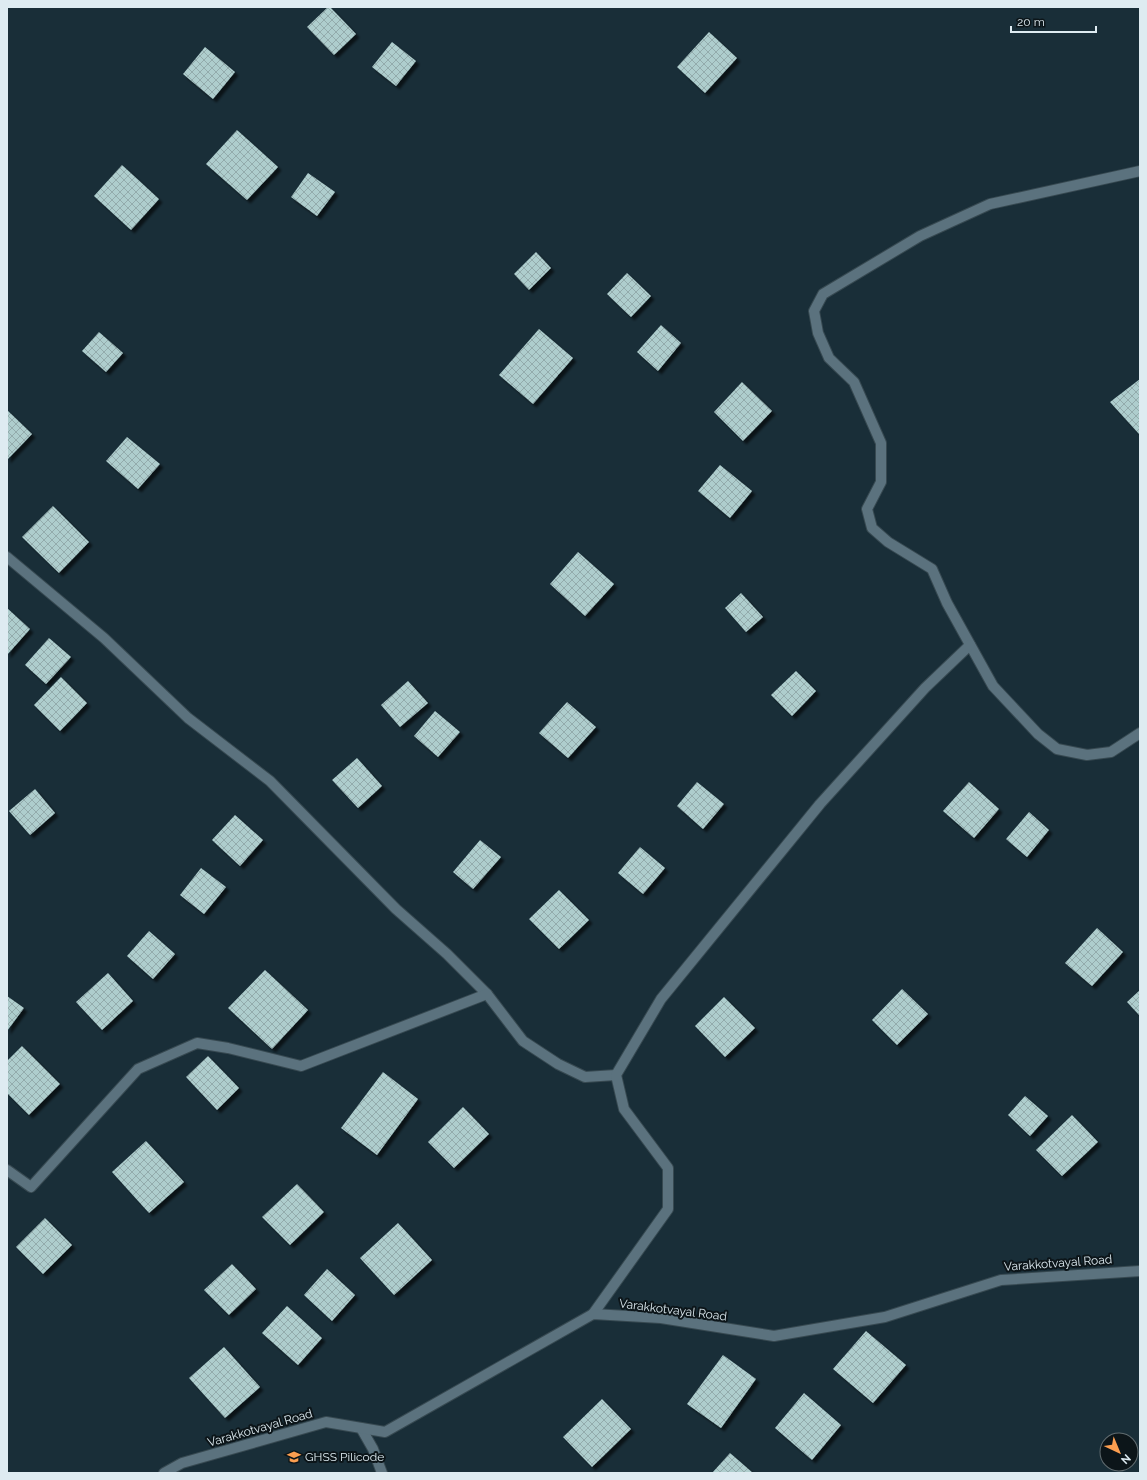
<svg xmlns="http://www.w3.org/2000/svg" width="1147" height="1480" font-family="Raleway,sans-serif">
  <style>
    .building { fill: url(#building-cross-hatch); filter: url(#shadow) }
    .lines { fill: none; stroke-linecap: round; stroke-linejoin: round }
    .minor-casing { stroke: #374951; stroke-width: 12 }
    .minor { stroke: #5b727e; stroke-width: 10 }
    .labels { text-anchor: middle; stroke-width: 4; stroke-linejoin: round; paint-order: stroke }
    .street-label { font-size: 12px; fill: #deebf1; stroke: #0c1519 }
    .poi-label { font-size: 12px; fill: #deebf1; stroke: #0c1519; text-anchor: start }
  </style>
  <defs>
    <pattern id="building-cross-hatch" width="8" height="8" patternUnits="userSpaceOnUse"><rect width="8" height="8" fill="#aecdcd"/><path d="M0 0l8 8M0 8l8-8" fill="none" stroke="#93abac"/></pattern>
    <filter id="shadow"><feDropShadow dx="3.5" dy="3.5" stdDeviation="1" flood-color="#0009"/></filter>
  </defs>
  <rect width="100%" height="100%" fill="#192e38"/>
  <!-- building -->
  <g class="building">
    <polygon points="328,7 330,7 356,34 334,55 307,27"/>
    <polygon points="709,32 737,58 705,93 677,67"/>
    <polygon points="392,42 416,61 396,86 372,67"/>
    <polygon points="205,47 235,72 213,99 183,74"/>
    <polygon points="237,130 278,167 247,200 206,164"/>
    <polygon points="122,165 159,199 131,230 94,196"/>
    <polygon points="308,173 335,192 317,216 291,197"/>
    <polygon points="536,252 551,268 529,290 514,274"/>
    <polygon points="627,273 651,296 631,317 607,294"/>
    <polygon points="661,325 681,343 658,371 637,352"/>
    <polygon points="539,329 573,358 533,404 499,375"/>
    <polygon points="99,332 123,353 106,372 82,351"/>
    <polygon points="1140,379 1140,435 1110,402"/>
    <polygon points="742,382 772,411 743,441 714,412"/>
    <polygon points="7,410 32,434 7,460"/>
    <polygon points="127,437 160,464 138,489 106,461"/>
    <polygon points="720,465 752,491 730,518 698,491"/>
    <polygon points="53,506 89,542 59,573 22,537"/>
    <polygon points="578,552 614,584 585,616 550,584"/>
    <polygon points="741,593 763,617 746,632 725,608"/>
    <polygon points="7,608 30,629 7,655"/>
    <polygon points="49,638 71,657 46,684 25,665"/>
    <polygon points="796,671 816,691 792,716 771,695"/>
    <polygon points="61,677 87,703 60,731 34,705"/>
    <polygon points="408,681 428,703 400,727 381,705"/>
    <polygon points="567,702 596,727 568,758 539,733"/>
    <polygon points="435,711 460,732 438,757 414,736"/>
    <polygon points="357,758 382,786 358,808 332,780"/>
    <polygon points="697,782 724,804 703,829 677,806"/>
    <polygon points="969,782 999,809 974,838 943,811"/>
    <polygon points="35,789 55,813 30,835 9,811"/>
    <polygon points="1029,812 1049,830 1027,857 1006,839"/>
    <polygon points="235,815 263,840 240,866 212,840"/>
    <polygon points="480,840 501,857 473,889 453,872"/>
    <polygon points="640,847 665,868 643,894 618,873"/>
    <polygon points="201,868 226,887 204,914 180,895"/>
    <polygon points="559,890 589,920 559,949 529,919"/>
    <polygon points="1097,928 1123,952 1092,986 1065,963"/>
    <polygon points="149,931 175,954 153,979 127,956"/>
    <polygon points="265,970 308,1010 272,1049 228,1008"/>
    <polygon points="108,973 133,1001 102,1030 76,1002"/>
    <polygon points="902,989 928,1014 897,1045 872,1020"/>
    <polygon points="1140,990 1140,1016 1127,1002"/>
    <polygon points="7,996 24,1008 7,1031"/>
    <polygon points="724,997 755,1028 725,1057 695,1026"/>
    <polygon points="22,1046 60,1084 29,1115 7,1093 7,1061"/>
    <polygon points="208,1056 239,1088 217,1110 186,1077"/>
    <polygon points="383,1072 418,1099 377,1155 341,1128"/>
    <polygon points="1025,1096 1048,1116 1030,1136 1008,1115"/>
    <polygon points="463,1107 489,1134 454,1168 428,1142"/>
    <polygon points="1072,1115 1098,1142 1062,1176 1036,1150"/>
    <polygon points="146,1141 184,1182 149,1213 112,1172"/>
    <polygon points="297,1184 324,1212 290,1245 262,1217"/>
    <polygon points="45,1218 72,1245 43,1274 16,1247"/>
    <polygon points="398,1223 432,1260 394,1295 360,1258"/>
    <polygon points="232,1264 256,1289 229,1315 204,1290"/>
    <polygon points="327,1269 355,1295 332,1321 304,1295"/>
    <polygon points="287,1306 322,1338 298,1365 262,1333"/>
    <polygon points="866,1331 906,1365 873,1403 833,1369"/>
    <polygon points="224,1347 260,1387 225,1418 189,1378"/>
    <polygon points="723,1355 756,1379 721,1428 687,1404"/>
    <polygon points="804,1393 841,1425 812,1460 775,1428"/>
    <polygon points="602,1399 631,1429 592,1467 563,1437"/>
    <polygon points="730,1453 753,1473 712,1473"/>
  </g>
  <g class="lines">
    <!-- minor casing -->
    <g class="minor-casing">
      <g id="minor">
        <polyline points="1140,171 990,204 920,236 823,294 814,311 818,333 829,358 854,382 881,443 881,482 867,509 872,528 888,542 932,569 947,603 993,686 1038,734 1057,749 1087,755 1111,752 1140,733"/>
        <polyline points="7,557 104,638 188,718 270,781 396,909 447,954 487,994 523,1041 558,1064 585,1077 616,1075"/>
        <polyline points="7,1170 31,1187 138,1069 197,1043 228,1048 301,1066 487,994"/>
        <polyline points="593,1314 668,1209 668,1168 624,1109 616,1075 661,999 820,804 925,688 970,645"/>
        <polyline points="361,1428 373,1449 382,1473"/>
        <polyline points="164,1473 182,1463 326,1422 385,1432 593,1314 661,1318 774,1336 885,1317 1001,1280 1140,1271"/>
      </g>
    </g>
    <!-- minor -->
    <use href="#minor" class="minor"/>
  </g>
  <!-- icons -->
  <defs>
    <g id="school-bare" transform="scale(1.08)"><path d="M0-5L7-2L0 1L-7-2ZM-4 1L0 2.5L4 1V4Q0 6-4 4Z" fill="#fb9e50" stroke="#0c1519" stroke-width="2.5" paint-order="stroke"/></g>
  </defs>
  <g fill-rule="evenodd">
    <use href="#school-bare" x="294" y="1457"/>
  </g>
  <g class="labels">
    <!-- street labels -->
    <g class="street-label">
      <text transform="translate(1058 1263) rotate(-4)" y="4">Varakkotvayal Road</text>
      <text transform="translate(673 1310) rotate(7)" y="4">Varakkotvayal Road</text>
      <text transform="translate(260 1428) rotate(-16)" y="4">Varakkotvayal Road</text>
    </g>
    <!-- poi labels -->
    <g class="poi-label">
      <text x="305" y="1461">GHSS Pilicode</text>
    </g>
  </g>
  <!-- border -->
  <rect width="1147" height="1480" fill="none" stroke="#deebf1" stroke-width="16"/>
  <!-- north arrow -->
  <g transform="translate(1119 1452) rotate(136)"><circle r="19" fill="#0c1519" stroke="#606b6f"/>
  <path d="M0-3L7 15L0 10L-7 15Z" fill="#fb9e50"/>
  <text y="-6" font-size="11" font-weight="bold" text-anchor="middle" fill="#deebf1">N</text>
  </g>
  <!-- scale -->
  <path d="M1011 26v6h85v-6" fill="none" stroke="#deebf1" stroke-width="2"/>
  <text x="1017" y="26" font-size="12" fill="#deebf1" stroke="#0c1519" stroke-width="3" paint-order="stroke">20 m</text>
</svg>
